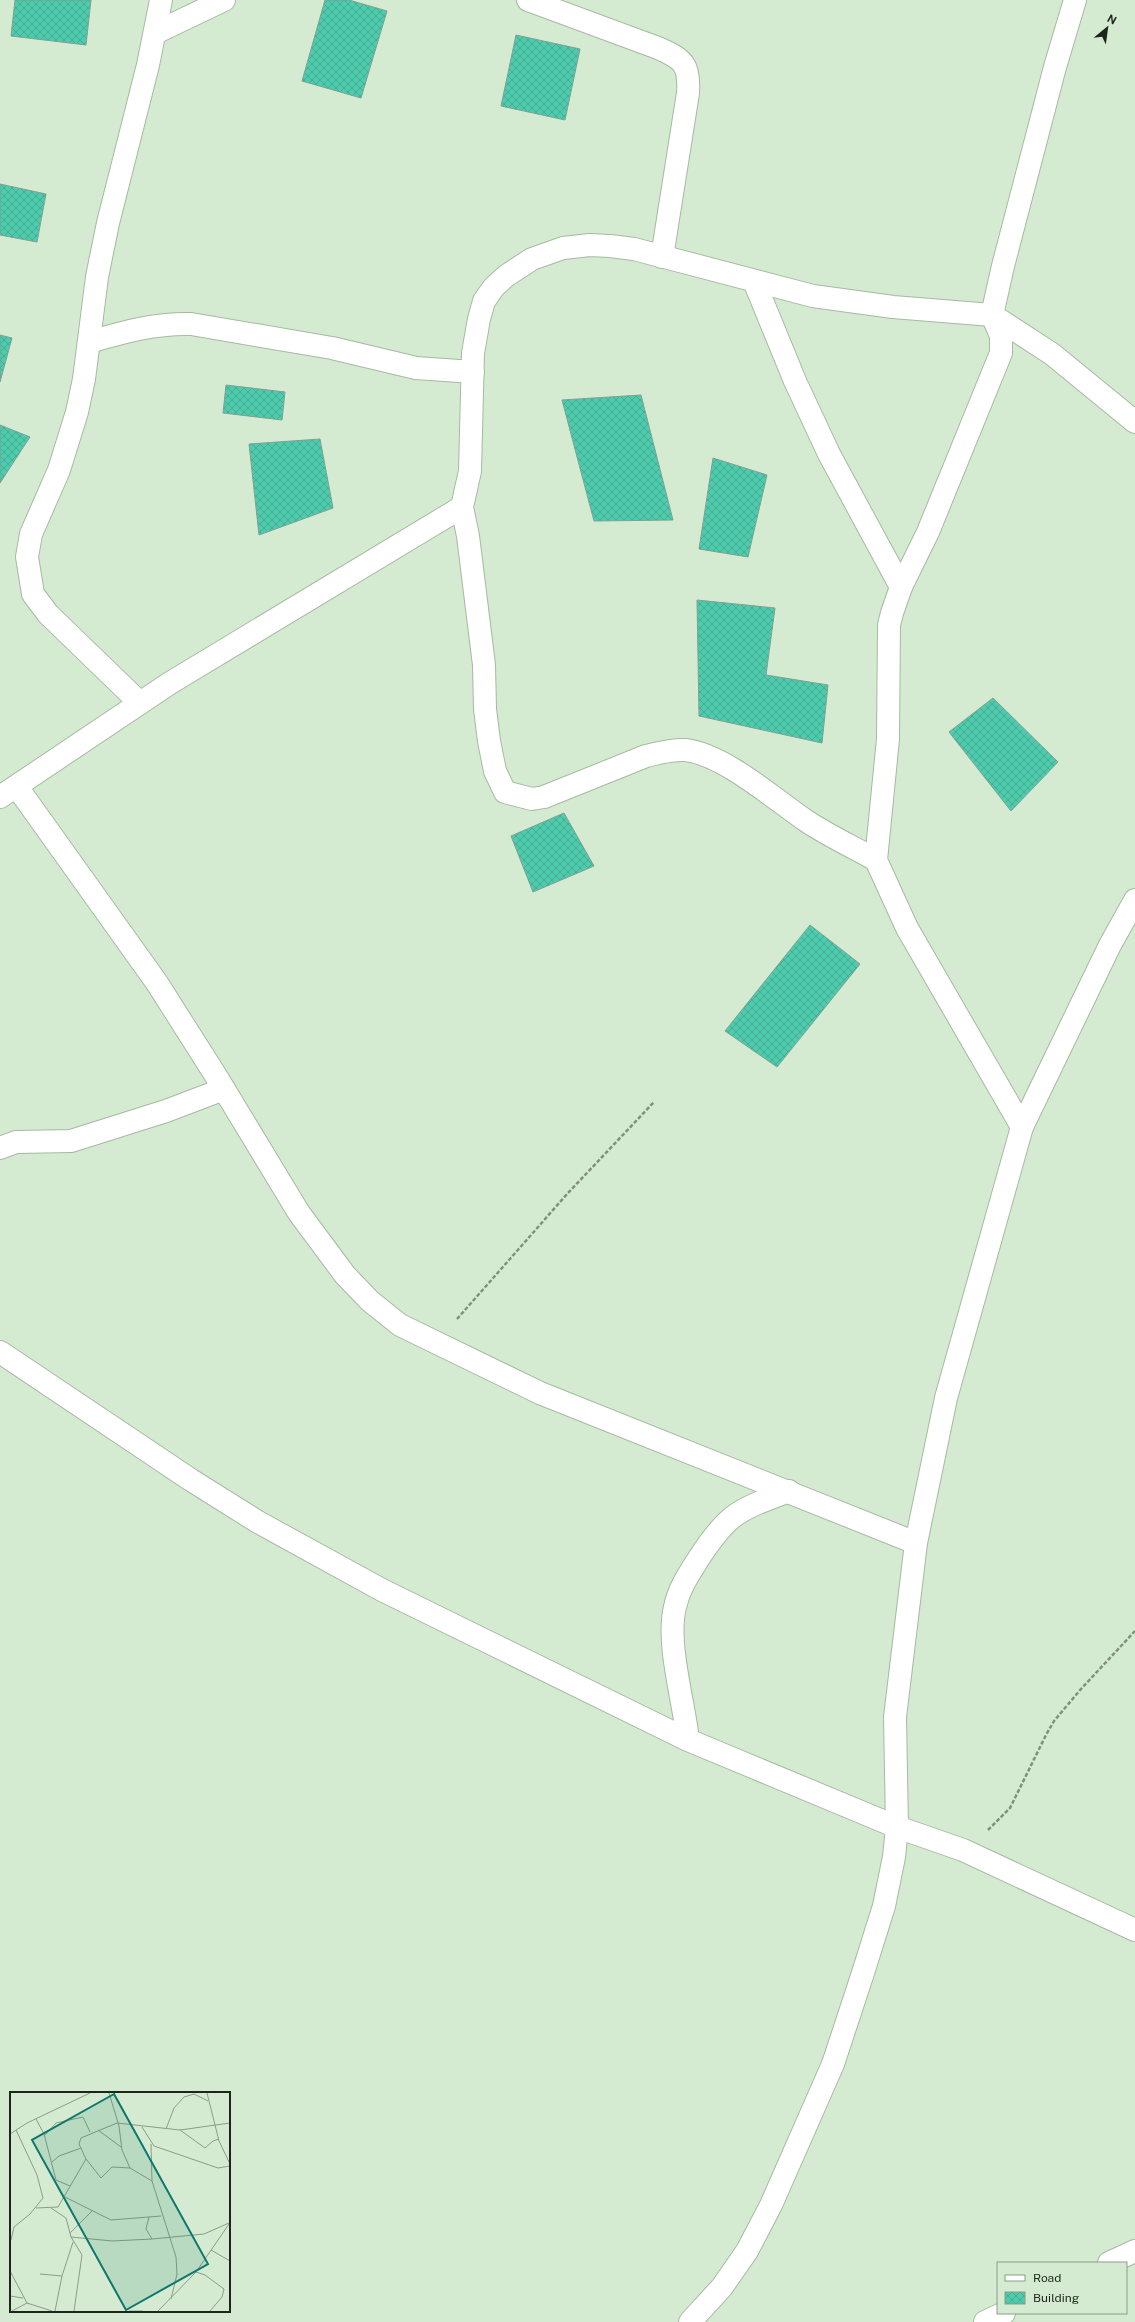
<svg xmlns="http://www.w3.org/2000/svg" width="1135" height="2322" font-family="'Public Sans',sans-serif">
  <style>
    .building { fill: url(#building-cross-hatch); stroke: #7ea095 }
    .lines { fill: none; stroke-linecap: round; stroke-linejoin: round }
    .street-casing { stroke: #a5baa1; stroke-width: 24 }
    .path { stroke: #81907e; stroke-width: 2.5; stroke-dasharray: 4 2; stroke-linecap: butt }
    .street { stroke: #fff; stroke-width: 22 }
    .inset-road { fill: none; stroke: #8b9c89; stroke-width: 1 }
    .view { fill: #0f766e; fill-opacity: 0.15; stroke: #0f766e; stroke-width: 2 }
    .inset-edge { fill: none; stroke: #1d251c; stroke-width: 2 }
  </style>
  <defs>
    <pattern id="building-cross-hatch" width="8" height="8" patternUnits="userSpaceOnUse"><rect width="8" height="8" fill="#4ecbac"/><path d="M0 0l8 8M0 8l8-8" fill="none" stroke="#44ae93"/></pattern>
  </defs>
  <rect width="100%" height="100%" fill="#d5ebd1"/>
  <!-- building -->
  <g class="building">
    <polygon points="15,0 91,0 86,45 11,36"/>
    <polygon points="325,0 349,0 387,11 361,98 302,81"/>
    <polygon points="516,35 580,49 565,120 501,106"/>
    <polygon points="0,184 46,194 37,242 0,235"/>
    <polygon points="0,335 12,338 0,382"/>
    <polygon points="226,385 285,392 282,420 223,413"/>
    <polygon points="641,395 673,520 594,521 562,400"/>
    <polygon points="0,425 30,437 0,483"/>
    <polygon points="320,439 333,508 259,535 249,444"/>
    <polygon points="713,458 767,475 748,557 699,549"/>
    <polygon points="697,600 775,608 766,675 828,685 822,743 699,716"/>
    <polygon points="993,698 1058,762 1011,811 949,732"/>
    <polygon points="564,813 594,866 533,892 511,836"/>
    <polygon points="810,925 860,964 777,1067 725,1031"/>
  </g>
  <g class="lines">
    <!-- street casing -->
    <g class="street-casing">
      <g id="street">
        <path d="M528 0 658 48C683 59 690 64 688 93L662 257"/>
        <polyline points="155,33 224,0"/>
        <polyline points="754,281 795,381 829,454 901,587"/>
        <path d="M89 342C124 332 155 323 191 324L332 348 416 368 473 372"/>
        <polyline points="140,703 48,614 33,594 27,557 31,534 59,470 77,412 84,379 97,277 108,223 148,65 161,0"/>
        <polyline points="17,787 157,983 216,1076 299,1213 345,1275 370,1301 400,1325 540,1393 916,1543"/>
        <polyline points="0,797 170,683 462,507"/>
        <path d="M876 860C853 847 827 835 805 820 773 798 723 754 685 750 672 749 659 753 646 756L544 797 532 799 505 792 495 771 489 741 485 709 484 665 468 536 462 507 470 471 473 353 479 319 484 301 494 287 506 276 532 259 563 248 590 245 610 246 634 249 813 296 893 307 992 315 1052 354 1135 422"/>
        <polyline points="1022,1127 907,928 876,860 888,739 889,625 892,613 901,587 928,532 1001,353 1001,336 992,315 1003,266 1055,67 1075,0"/>
        <polyline points="0,1148 16,1142 71,1141 166,1111 224,1089"/>
        <polyline points="0,1352 191,1480 258,1522 382,1590 688,1740 897,1827 963,1850 1135,1930"/>
        <path d="M688 1740C684 1702 666 1643 675 1607 679 1588 689 1574 699 1558 729 1512 739 1510 789 1491"/>
        <polyline points="1109,2263 1135,2251"/>
        <polyline points="690,2322 722,2287 747,2251 771,2205 833,2064 862,1976 884,1906 894,1857 897,1827 895,1717 916,1543 946,1398 1022,1127 1110,945 1135,900"/>
        <polyline points="985,2322 1004,2313"/>
      </g>
    </g>
    <!-- path -->
    <g class="path">
      <polyline points="457,1319 568,1193 654,1102"/>
      <polyline points="988,1830 1010,1808 1046,1735 1054,1721 1081,1689 1135,1631"/>
    </g>
    <!-- street -->
    <use href="#street" class="street"/>
  </g>
  <!-- overview -->
  <g transform="translate(10 2092)">
    <rect width="220" height="220" fill="#d5ebd1"/>
    <path class="inset-road" d="M99 1 109 34 112 58 120 76 142 89M197 1 209 49 220 72M26 27 34 42 46 88 60 94M132 35 144 54 208 76 220 74M156 37 164 16 174 5 184 2 198 9M88 38 111 55M170 38 195 56 203 49 209 47M0 42 17 31 80 1M34 44 46 31 73 25 80 40M141 52 142 89 166 165 167 182 161 207M42 70 49 64 71 56M120 76 102 75 91 86 76 67 69 52 71 46 107 31 170 38 220 31M55 105 101 128 151 124M26 116 48 115 76 67M41 116 56 126 61 145 72 163 64 219M139 125 136 137 142 147M60 141 82 119M61 145 102 149 142 147 194 142 219 131M1 148 4 135 20 122 33 106 27 83 6 38M201 158 220 169M0 179 17 211 42 219M186 180 195 183 214 197 212 205 200 219M30 182 52 184 45 219M52 184 63 150M0 204 13 206M2 219 17 211M119 219H133M148 219 186 180 219 132"/>
    <path class="view" d="M104 2 198 172 116 218 22 48Z"/>
    <rect width="220" height="220" class="inset-edge"/>
  </g>
  <!-- legend -->
  <rect x="997" y="2262" width="130" height="52" fill="#d5ebd1" stroke="#8b9c89"/>
  <rect x="1005" y="2275" width="20" height="6" fill="#ffffff" stroke="#8b9c89"/>
  <text x="1033" y="2282" font-size="12" fill="#1d251c">Road</text>
  <rect x="1005" y="2292" width="20" height="12" fill="url(#building-cross-hatch)" stroke="#8b9c89"/>
  <text x="1033" y="2302" font-size="12" fill="#1d251c">Building</text>
  <!-- north arrow -->
  <g transform="translate(1107 28) rotate(29)" stroke="#d5ebd1" stroke-width="3" paint-order="stroke">
  <path d="M0-3L7 15L0 10L-7 15Z" fill="#1d251c"/>
  <text y="-6" font-size="11" font-weight="bold" text-anchor="middle" fill="#1d251c">N</text>
  </g>
</svg>
